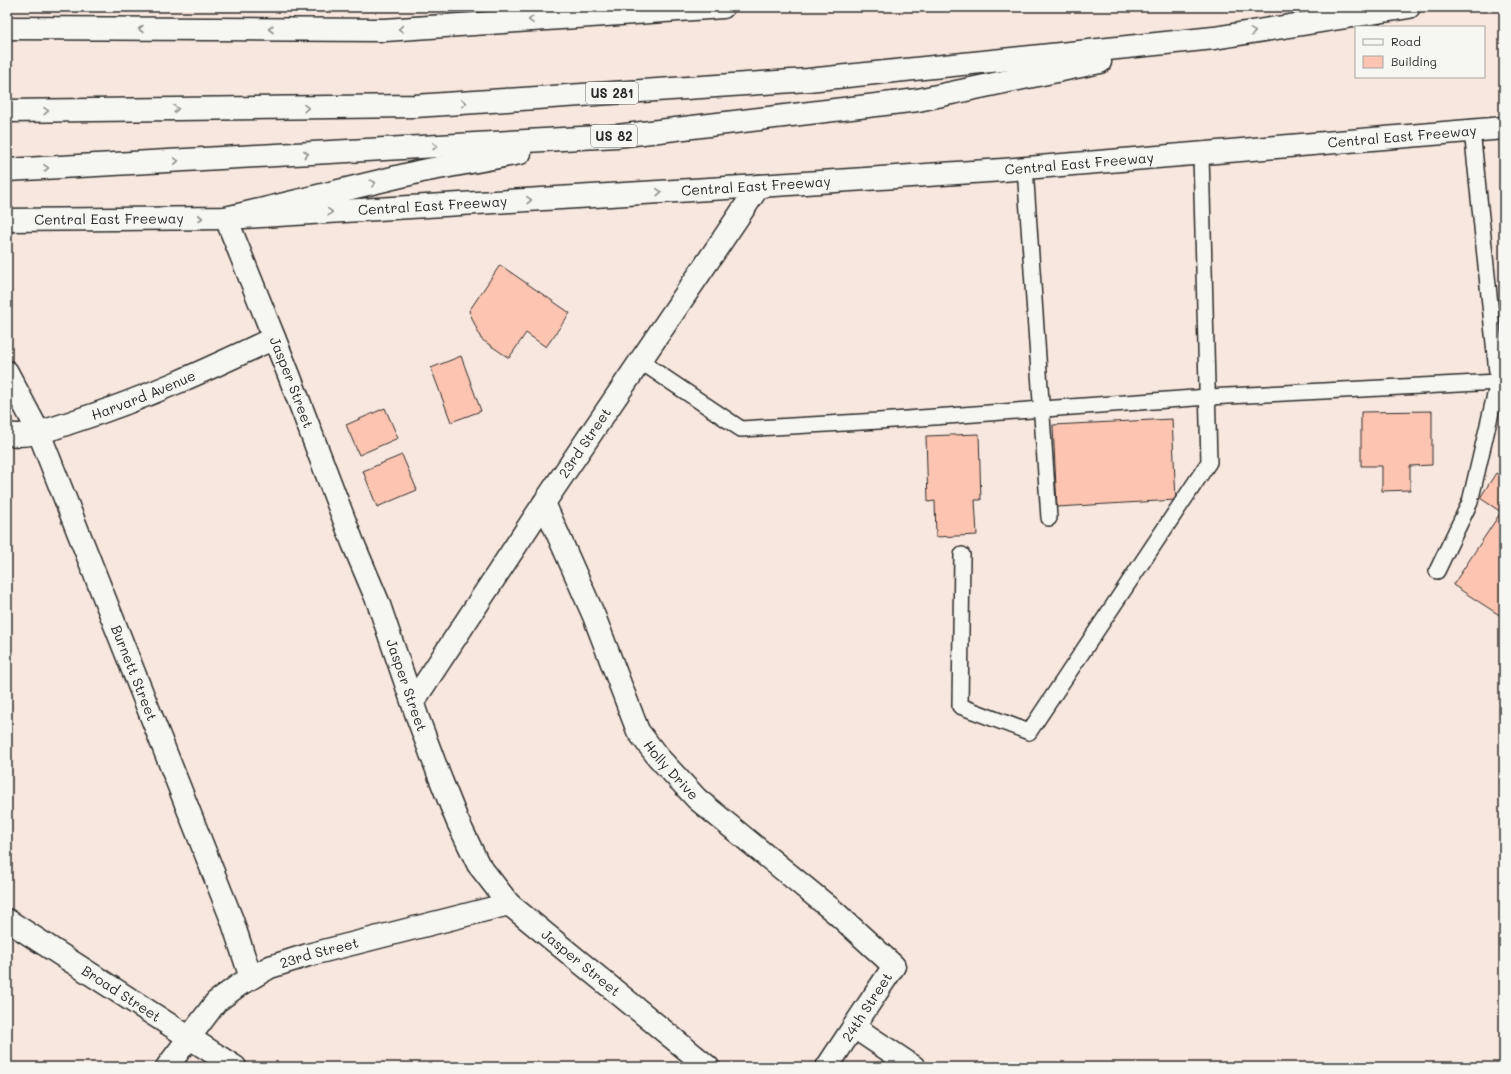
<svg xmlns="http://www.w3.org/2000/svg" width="1511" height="1074" font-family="Mali,sans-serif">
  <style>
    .building { fill: #fdc5b1; stroke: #2b2b2b }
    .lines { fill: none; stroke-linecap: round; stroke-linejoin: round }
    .lane-casing { stroke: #2b2b2b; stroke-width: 18 }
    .street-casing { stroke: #2b2b2b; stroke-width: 25 }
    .secondary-casing { stroke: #2b2b2b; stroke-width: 25 }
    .highway-casing { stroke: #2b2b2b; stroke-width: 25 }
    .lane { stroke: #f6f6f2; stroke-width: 15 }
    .street { stroke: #f6f6f2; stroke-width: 22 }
    .secondary { stroke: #f6f6f2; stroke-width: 22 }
    .highway { stroke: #f6f6f2; stroke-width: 22 }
    .oneway { stroke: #90908e }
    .labels { text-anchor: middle; stroke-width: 4; stroke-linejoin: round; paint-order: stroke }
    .shield { fill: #f6f6f2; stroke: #686867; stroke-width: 1 }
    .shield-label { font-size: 13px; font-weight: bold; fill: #2b2b2b }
    .street-label { font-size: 14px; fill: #2b2b2b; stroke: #f6f6f2 }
  </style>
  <rect width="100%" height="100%" fill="#f8e7de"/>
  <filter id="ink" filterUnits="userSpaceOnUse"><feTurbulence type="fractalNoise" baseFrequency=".025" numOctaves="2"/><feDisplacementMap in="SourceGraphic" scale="8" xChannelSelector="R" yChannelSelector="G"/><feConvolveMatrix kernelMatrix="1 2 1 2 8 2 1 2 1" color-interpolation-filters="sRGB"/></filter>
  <g filter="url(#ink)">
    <!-- building -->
    <g class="building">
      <polygon points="500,265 570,313 546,347 526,333 509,358 481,339 469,311"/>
      <polygon points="461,356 481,411 451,422 431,368"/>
      <polygon points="385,408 398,438 359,455 346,425"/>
      <polygon points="1432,411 1432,465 1410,466 1410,490 1382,491 1382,466 1361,466 1361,412"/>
      <polygon points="1172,419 1176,500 1057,507 1053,425"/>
      <polygon points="979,434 981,500 975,500 977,535 936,537 935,501 928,502 926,436"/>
      <polygon points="402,455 417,490 377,507 363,471"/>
      <polygon points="1496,473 1504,479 1504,618 1453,585 1501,512 1480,498"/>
    </g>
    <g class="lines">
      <!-- lane casing -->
      <g class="lane-casing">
        <g id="lane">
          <polyline points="1025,168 1049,518"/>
          <polyline points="640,361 741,429 879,421 1208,397 1498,382"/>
          <polyline points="962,555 960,706 1029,732 1209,462 1201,154"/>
          <polyline points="1437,571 1470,502 1498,382 1472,130"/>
        </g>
      </g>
      <!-- street casing -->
      <g class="street-casing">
        <g id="street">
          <path id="s1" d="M226 218 289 375 353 543 378 602 417 716 439 775 457 820 478 864 509 904 708 1067"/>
          <path id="s2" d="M7 372 39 433 232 920 251 978"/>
          <path id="s3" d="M7 434C30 438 54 428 75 421 144 399 209 369 274 338"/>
          <path id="s4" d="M544 503 594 616 638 731 658 757 697 799 836 913 894 966 827 1067"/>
          <path id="s5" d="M413 702 544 503 759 186"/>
          <path id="s6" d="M7 920 235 1067"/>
          <polyline points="854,1027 914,1067"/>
          <path id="s7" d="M167 1067 216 1002 239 985 270 967 308 955 509 904"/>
        </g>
      </g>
      <!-- secondary casing -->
      <g class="secondary-casing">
        <g id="secondary">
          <path id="s8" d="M7 220 226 218 759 186 1003 170 1504 128"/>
        </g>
      </g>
      <!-- highway casing -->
      <g class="highway-casing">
        <g id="highway">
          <polyline points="7,28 385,30 723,7"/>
          <polyline points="7,111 415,106 808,80 1214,38 1409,7"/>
          <polyline points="7,170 617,136 918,100 1100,62"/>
          <polyline points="226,218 422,171 520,153"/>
        </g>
      </g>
      <!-- lane -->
      <use href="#lane" class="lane"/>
      <!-- street -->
      <use href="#street" class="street"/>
      <!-- secondary -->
      <use href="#secondary" class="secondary"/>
      <!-- highway -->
      <use href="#highway" class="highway"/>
    </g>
    <!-- one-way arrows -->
    <defs><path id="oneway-chevron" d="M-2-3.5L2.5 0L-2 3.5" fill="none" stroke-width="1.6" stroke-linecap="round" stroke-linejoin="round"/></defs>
    <g class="oneway">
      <use href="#oneway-chevron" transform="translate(531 20) rotate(176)"/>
      <use href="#oneway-chevron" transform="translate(141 29) rotate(-180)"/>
      <use href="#oneway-chevron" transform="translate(271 29) rotate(-180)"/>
      <use href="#oneway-chevron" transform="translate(401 29) rotate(176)"/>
      <use href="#oneway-chevron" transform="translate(1253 32) rotate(-9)"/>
      <use href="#oneway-chevron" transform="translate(464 103) rotate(-4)"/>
      <use href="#oneway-chevron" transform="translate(306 108) rotate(-1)"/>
      <use href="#oneway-chevron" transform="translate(176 109) rotate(-1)"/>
      <use href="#oneway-chevron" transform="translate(46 111) rotate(-1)"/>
      <use href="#oneway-chevron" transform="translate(435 146) rotate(-3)"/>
      <use href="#oneway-chevron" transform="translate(306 154) rotate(-3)"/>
      <use href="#oneway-chevron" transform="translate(176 161) rotate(-3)"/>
      <use href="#oneway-chevron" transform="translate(46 168) rotate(-3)"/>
      <use href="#oneway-chevron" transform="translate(373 183) rotate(-14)"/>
      <use href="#oneway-chevron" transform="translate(659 192) rotate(-4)"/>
      <use href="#oneway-chevron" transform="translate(529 200) rotate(-4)"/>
      <use href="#oneway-chevron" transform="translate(330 212) rotate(-4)"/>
      <use href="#oneway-chevron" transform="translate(200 218)"/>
    </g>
  </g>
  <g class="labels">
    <!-- shield labels -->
    <g class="shield">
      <rect x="586" y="82" width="52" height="22" rx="3"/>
      <rect x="591" y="125" width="46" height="22" rx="3"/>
    </g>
    <g class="shield-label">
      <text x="612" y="98">US 281</text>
      <text x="614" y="141">US 82</text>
    </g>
    <!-- street labels -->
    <g class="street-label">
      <text dy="5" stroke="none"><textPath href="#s8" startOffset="1398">Central East Freeway</textPath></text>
      <text dy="5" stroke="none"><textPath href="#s8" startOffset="1074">Central East Freeway</textPath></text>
      <text dy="5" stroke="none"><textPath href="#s8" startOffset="750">Central East Freeway</textPath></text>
      <text dy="5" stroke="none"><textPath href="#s8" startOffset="426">Central East Freeway</textPath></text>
      <text dy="5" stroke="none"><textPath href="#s8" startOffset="102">Central East Freeway</textPath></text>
      <text dy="5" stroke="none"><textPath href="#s1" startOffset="177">Jasper Street</textPath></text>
      <text dy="5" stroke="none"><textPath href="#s3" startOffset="143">Harvard Avenue</textPath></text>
      <text dy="5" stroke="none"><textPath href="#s5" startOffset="311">23rd Street</textPath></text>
      <text dy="5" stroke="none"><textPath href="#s2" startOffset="327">Burnett Street</textPath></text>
      <text dy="5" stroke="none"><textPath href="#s1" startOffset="501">Jasper Street</textPath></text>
      <text dy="5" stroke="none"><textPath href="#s4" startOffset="298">Holly Drive</textPath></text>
      <text dy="5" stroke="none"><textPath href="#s7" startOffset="197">23rd Street</textPath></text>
      <text dy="5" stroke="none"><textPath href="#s1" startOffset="837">Jasper Street</textPath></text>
      <text dy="5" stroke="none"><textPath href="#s6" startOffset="136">Broad Street</textPath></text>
      <text transform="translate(867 1007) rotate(-57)" y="5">24th Street</text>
    </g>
  </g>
  <!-- margin -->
  <rect width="1511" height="1074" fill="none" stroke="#f6f6f2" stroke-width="24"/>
  <rect x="12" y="12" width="1487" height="1050" fill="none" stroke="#2b2b2b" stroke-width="1.5" filter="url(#ink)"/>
  <!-- legend -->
  <rect x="1355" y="26" width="130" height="52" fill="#f6f6f2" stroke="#a5a5a2"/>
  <rect x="1363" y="39" width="20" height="6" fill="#f6f6f2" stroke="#a5a5a2"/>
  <text x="1391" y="46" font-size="12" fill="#2b2b2b">Road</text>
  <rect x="1363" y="56" width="20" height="12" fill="#fdc5b1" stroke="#a5a5a2"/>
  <text x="1391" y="66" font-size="12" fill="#2b2b2b">Building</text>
</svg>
